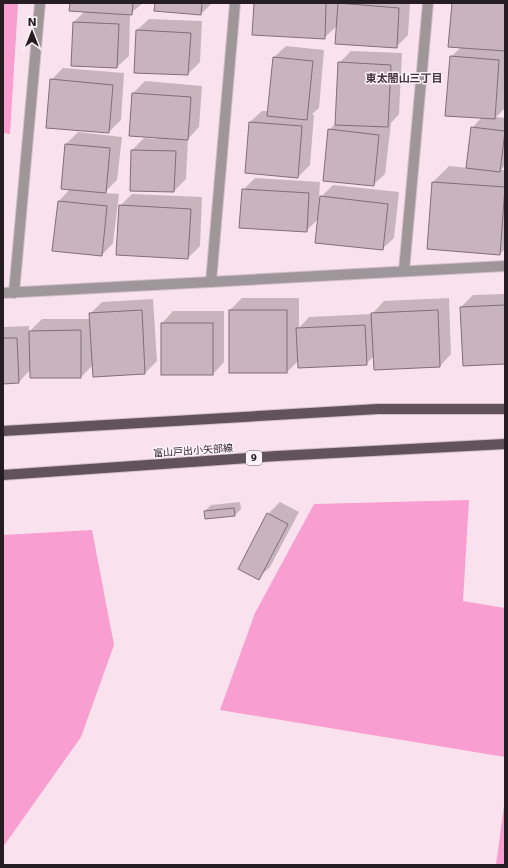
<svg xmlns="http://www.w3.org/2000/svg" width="508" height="868" font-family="'DejaVu Sans','Noto Sans JP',sans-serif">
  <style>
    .green { fill: #f89ed0 }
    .shadow { fill: #0003 }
    .building { fill: #c9b3be; stroke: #826e78 }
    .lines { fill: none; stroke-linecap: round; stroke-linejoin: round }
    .minor-casing { stroke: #d3bfc8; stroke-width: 12 }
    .major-casing { stroke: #d3bfc8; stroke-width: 12 }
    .minor { stroke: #9f969a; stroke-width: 10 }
    .major { stroke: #62525a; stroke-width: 10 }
    .labels { text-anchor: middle; stroke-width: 3; stroke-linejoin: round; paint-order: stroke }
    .shield { fill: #fdf3f8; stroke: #665d62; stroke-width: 1 }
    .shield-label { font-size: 9px; font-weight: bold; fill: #251d21 }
    .street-label { font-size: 10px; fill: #251d21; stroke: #fdf3f8 }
    .neighbourhood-label { font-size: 11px; font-weight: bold; fill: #46343d; stroke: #fdf3f8 }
  </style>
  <rect width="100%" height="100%" fill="#f9e2ed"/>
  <!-- green -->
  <g class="green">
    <polygon points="3,3 18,3 10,134 3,133"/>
    <polygon points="469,500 463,601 505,608 505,757 220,710 255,613 314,504"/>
    <polygon points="92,530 114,645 81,737 3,847 3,535"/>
    <polygon points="505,798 505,865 496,865"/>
  </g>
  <!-- shadow -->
  <g class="shadow">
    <polygon points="71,3 143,3 130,14 129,56 117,67 72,65 74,22 85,11"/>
    <polygon points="156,3 212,3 201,14"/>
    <polygon points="255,3 337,3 337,5 340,3 410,3 408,35 396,47 338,25 324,38"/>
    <polygon points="453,3 505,3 505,108 496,117 505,118 505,165 501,170 505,170 505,249 500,254 433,182 449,166 468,168 472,128 482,117 451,57 461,47"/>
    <polygon points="149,19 202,21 200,62 188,74 137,30"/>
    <polygon points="286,46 324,50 319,108 312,114 314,115 310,165 298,177 250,122 262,111 269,111 274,57"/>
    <polygon points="351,51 402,53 399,114 391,123 385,174 373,185 329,130 336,123 339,63"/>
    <polygon points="63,68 124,73 121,120 109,132 51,80"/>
    <polygon points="145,81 202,86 199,127 188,139 186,179 174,191 131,190 132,150 144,138 157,139 133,93"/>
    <polygon points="78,132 122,137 117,180 104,193 119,194 113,243 102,255 53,250 59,201 71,188 66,144"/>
    <polygon points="255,178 320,182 319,199 333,185 399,192 394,238 382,249 319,218 306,231 243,190"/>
    <polygon points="132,194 202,197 200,246 188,258 120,206"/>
    <polygon points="505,294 505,362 461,307 473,295"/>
    <polygon points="242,298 299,298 299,328 309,317 372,314 384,301 449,298 451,354 440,366 374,356 366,364 299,360 287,372 230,310"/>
    <polygon points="153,299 157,361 145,373 93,365 81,377 31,377 30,370 19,382 3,383 3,327 29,326 29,332 42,319 91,319 90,314 102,302"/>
    <polygon points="173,311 224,311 224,362 213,374 162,323"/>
    <polygon points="240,502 241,509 235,515 205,511 211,505"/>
    <polygon points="280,502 299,512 270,567 258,578 268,514"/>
  </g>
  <!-- building -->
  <g class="building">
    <polygon points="70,3 133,3 132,15 69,11"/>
    <polygon points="155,3 202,3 201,15 154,11"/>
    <polygon points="254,3 326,3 325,39 252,35"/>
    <polygon points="338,3 399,8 397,48 335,44"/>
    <polygon points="452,3 505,3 505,51 448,47"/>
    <polygon points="73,22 119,24 117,68 71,66"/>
    <polygon points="136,30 191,33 188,75 134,73"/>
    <polygon points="450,56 499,60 495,119 445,116"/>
    <polygon points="273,57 313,61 307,120 267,116"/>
    <polygon points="338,62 391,65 388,127 335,125"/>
    <polygon points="50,79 113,85 109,133 46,128"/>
    <polygon points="132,93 191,97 188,140 129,136"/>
    <polygon points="249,122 302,126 298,178 245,173"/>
    <polygon points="471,127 505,131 500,172 466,168"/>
    <polygon points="328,129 379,135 374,186 323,181"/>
    <polygon points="65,144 110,148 106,193 61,189"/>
    <polygon points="131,150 176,151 174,192 130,191"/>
    <polygon points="432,182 505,187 500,255 427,249"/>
    <polygon points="242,189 309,193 307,232 239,228"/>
    <polygon points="320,196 388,204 383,250 315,243"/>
    <polygon points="58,201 107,206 102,256 52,251"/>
    <polygon points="119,205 191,209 188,259 116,255"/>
    <polygon points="505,305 505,364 463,366 460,307"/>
    <polygon points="142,310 145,374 93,377 89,313"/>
    <rect x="229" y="310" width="58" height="63"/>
    <polygon points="438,310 440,367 374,370 371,313"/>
    <rect x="161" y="323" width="52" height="52"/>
    <polygon points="365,325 367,365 298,368 296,328"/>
    <polygon points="81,330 81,378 30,378 29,331"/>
    <polygon points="3,338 17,338 19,383 3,384"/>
    <polygon points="234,508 235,516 205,519 204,511"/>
    <polygon points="267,513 288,524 259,580 238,569"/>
  </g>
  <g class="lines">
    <!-- minor casing -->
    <g class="minor-casing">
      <g id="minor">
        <polyline points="404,271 428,3"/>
        <polyline points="211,282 235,3"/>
        <polyline points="3,293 505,266"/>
        <polyline points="14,293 40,3"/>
      </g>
    </g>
    <!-- major casing -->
    <g class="major-casing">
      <g id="major">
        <polyline points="3,431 378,409 505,409"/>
        <polyline points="3,475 277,456 505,444"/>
      </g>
    </g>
    <!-- minor -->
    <use href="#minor" class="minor"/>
    <!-- major -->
    <use href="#major" class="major"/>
  </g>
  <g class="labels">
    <!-- shield labels -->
    <rect class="shield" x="246" y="451" width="16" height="14" rx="3"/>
    <g class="shield-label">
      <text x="254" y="461">9</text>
    </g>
    <!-- street labels -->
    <g class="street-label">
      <text transform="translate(193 450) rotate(-4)" y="4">富山戸出小矢部線</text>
    </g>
    <!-- neighbourhood labels -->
    <g class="neighbourhood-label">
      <text x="404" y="82">東太閤山三丁目</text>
    </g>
  </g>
  <!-- border -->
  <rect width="508" height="868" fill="none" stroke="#251d21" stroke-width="8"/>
  <!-- north arrow -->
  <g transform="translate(32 32)" stroke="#fdf3f8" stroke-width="3" paint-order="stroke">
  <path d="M0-3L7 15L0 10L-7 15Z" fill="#251d21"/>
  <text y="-6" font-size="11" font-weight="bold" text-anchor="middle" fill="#251d21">N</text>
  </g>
</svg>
